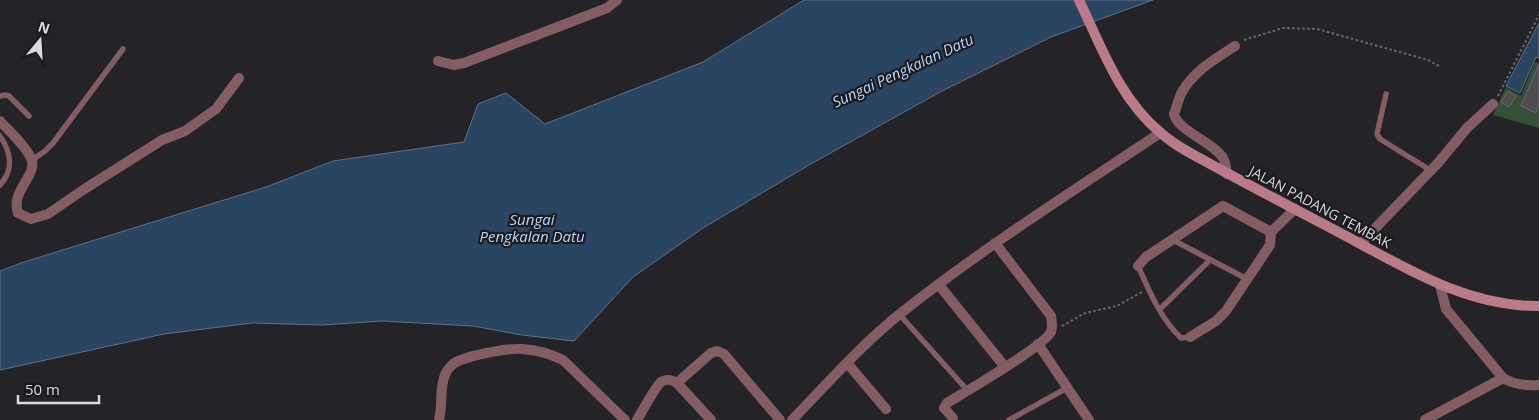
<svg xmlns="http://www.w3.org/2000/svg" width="1539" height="420" font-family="'Open Sans',sans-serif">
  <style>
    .green { fill: #345036 }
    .water { fill: #294562; stroke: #5e7287 }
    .building { fill: #4d4c51; stroke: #6d6b71 }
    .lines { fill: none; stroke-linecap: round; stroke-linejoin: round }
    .path { stroke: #6a6a6e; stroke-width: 2; stroke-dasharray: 2.5 2.5; stroke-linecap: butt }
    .service { stroke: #845c64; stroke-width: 5.5 }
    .minor { stroke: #845c64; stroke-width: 10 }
    .secondary { stroke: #ba7a88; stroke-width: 10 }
    .labels { text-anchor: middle; stroke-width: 4.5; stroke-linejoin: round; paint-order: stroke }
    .street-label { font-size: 14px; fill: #dadadd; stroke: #1b1b1f }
    .water-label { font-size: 15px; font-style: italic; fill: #b9d6f6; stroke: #1b1b1f }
  </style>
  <rect width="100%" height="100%" fill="#242428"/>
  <!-- green -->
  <polygon class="green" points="1535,62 1539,63 1539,128 1493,115 1506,87 1521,96"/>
  <!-- water -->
  <g class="water">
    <polygon points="804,0 1153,0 1051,37 940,92 809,165 703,228 633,277 574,341 522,335 473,326 382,321 322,325 252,323 164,334 0,370 0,271 24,262 266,187 333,161 464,142 478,104 506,93 545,124 703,62"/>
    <polygon points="1539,23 1539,58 1536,57 1520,93 1506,86"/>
  </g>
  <!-- building -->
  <g class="building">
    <polygon points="1539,64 1539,103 1536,113 1521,106"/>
    <polygon points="1508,91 1516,96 1509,107 1501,102"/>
  </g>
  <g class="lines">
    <!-- path -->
    <g class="path">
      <polyline points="1244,40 1283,28 1317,29 1428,60 1441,67"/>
      <polyline points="1498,96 1539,15"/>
      <polyline points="1062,326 1085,313 1117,306 1142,292"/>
    </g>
    <!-- service -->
    <g class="service">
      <polyline points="1386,94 1377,134 1380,139 1430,170"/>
      <polyline points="0,96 5,95 9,96 29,116"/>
      <path d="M0 136C11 152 14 170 0 185"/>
      <polyline points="32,160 45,151 53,143 123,49"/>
      <polyline points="1173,240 1247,279"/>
      <path d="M1138 266C1149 291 1161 319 1181 338L1190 337"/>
      <polyline points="1160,309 1210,260"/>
      <polyline points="899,314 968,391"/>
      <polyline points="1009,420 1067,388"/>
    </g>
    <!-- minor -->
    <g class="minor">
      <polyline points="438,61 454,65 464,63 607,8 617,0"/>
      <path d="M0 121C10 132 24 144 31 158 39 175 10 190 18 213L31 219 48 214 83 190 162 140 185 131 216 109 239 78"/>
      <path d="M1227 174C1226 169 1226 162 1223 158 1214 143 1177 130 1174 114 1177 107 1178 99 1182 92 1194 71 1215 59 1235 46"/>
      <polyline points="1360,244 1438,163 1467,128 1493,104"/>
      <polyline points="1138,266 1146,257 1223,206 1271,232 1295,209"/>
      <polyline points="939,285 1005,367"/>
      <path d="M1440 285 1446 309 1503 378C1513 384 1526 386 1539 385"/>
      <polyline points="1190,337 1216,321 1226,311 1270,245 1271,232"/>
      <polyline points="1038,344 1089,420"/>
      <polyline points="847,363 886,409"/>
      <polyline points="677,383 711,353 717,351 724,354 780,420"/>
      <path d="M953 418 944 408 947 403C965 392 1043 347 1051 332 1053 327 1052 322 1051 316L995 243"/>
      <path d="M439 420C443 405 439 389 445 375 446 372 450 367 452 365 461 356 509 348 522 349 536 350 551 354 563 360L625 420"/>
      <path d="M637 420C642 412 655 387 661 382 667 378 672 380 677 383L711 420"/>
      <path d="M792 420C827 384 861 345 901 313 983 248 1073 191 1160 133"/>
      <polyline points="1425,420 1503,378"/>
    </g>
    <!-- secondary -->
    <path class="secondary" d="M1079 0C1101 46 1120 100 1161 133 1173 144 1188 152 1203 160 1250 186 1297 210 1344 235 1406 268 1467 307 1539 306"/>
  </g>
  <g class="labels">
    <!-- street labels -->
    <g class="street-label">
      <text transform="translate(1320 207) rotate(28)" y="5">JALAN PADANG TEMBAK</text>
    </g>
    <!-- water labels -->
    <g class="water-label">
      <text transform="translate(903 71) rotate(-25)" y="5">Sungai Pengkalan Datu</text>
      <text x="532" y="225">Sungai<tspan x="532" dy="17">Pengkalan Datu</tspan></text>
    </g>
  </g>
  <!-- north arrow -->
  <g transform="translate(40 40) rotate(18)" stroke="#1b1b1f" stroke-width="4" paint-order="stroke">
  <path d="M0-4L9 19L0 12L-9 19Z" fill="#dadadd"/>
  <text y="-8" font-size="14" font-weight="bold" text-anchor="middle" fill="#dadadd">N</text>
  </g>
  <!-- scale -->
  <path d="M18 395v8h81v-8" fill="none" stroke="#dadadd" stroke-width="2.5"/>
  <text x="25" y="395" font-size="15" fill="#dadadd" stroke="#1b1b1f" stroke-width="4" paint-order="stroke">50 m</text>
</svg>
